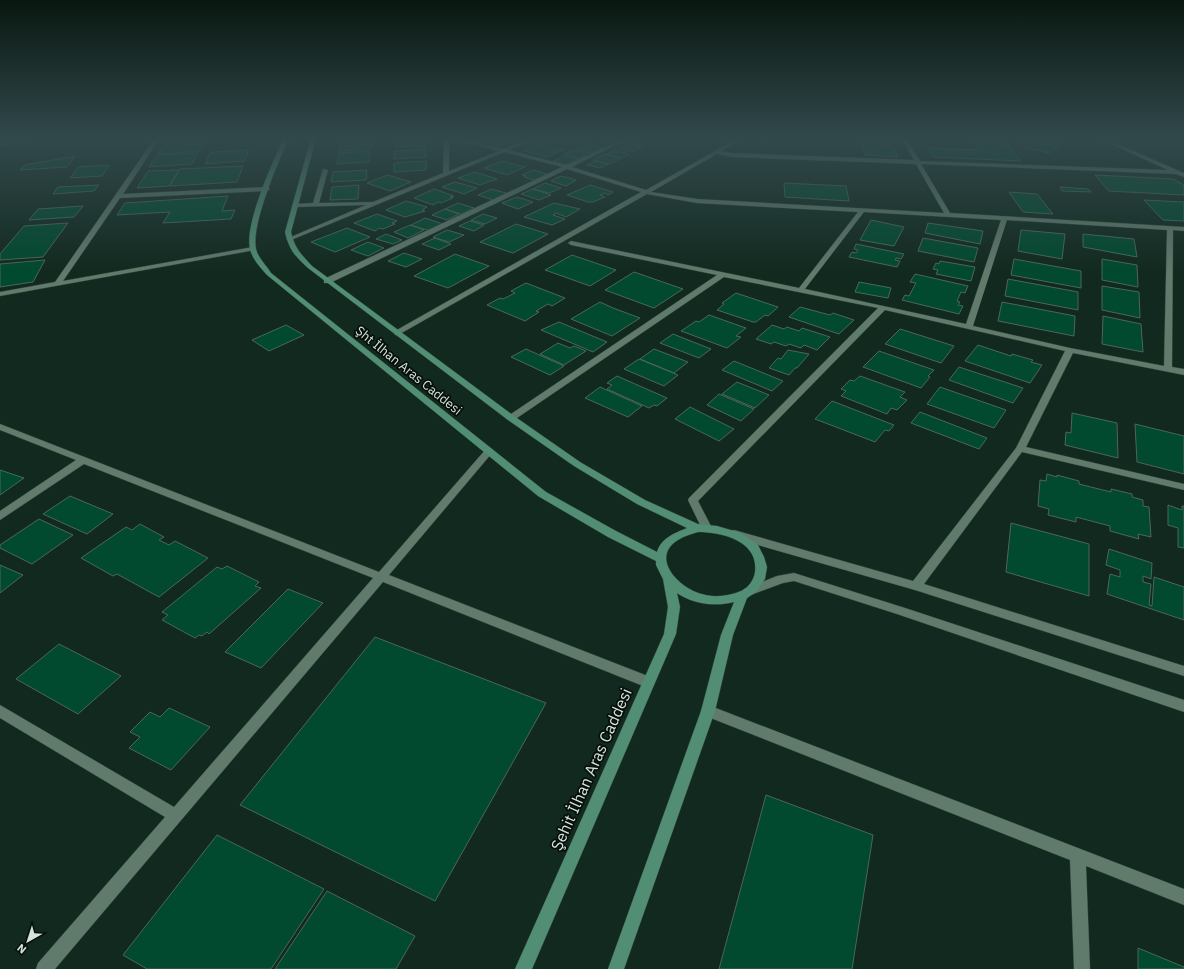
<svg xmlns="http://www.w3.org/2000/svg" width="1184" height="969" font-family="'IBM Plex Sans',sans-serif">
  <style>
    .building { fill: #01492f; stroke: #4d675a }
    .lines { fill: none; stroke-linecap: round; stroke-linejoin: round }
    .lane-casing { stroke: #33443b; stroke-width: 1 }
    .street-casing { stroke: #33443b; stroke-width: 1 }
    .secondary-casing { stroke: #33443b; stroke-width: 1 }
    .lane { fill: #607a6c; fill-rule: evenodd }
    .street { fill: #607a6c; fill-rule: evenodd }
    .secondary { fill: #518e74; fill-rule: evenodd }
    .labels { text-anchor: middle; stroke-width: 3.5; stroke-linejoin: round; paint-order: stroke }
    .street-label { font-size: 13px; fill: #d4e3db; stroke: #060f0a }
    .near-street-label { font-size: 16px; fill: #d4e3db; stroke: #060f0a }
  </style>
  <rect width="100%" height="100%" fill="#11291e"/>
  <!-- building -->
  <g class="building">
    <polygon points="0,138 34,138 36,139 0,146"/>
    <polygon points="208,138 200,151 158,154 169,139"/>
    <polygon points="426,138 426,146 395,147 395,139"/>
    <polygon points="489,138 518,138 499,146 481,141"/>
    <polygon points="552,138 582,138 566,145 546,140"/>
    <polygon points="598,138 623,138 613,142"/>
    <polygon points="971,138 1002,138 1021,161 933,157 927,148 980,150"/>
    <polygon points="1036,138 1062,143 1049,153 1022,147"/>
    <polygon points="373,140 371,149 338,151 341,142"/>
    <polygon points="860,142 892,144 898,157 865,155"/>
    <polygon points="629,143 644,146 633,152 618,148"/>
    <polygon points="540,144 563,150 547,157 524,151"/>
    <polygon points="589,144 602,148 591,153 577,150"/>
    <polygon points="426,149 426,157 394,159 394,151"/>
    <polygon points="249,150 244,161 205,164 211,152"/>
    <polygon points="573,150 588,153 579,158 564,154"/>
    <polygon points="615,150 630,154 622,158 607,154"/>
    <polygon points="370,151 369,162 337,164 339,153"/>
    <polygon points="198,153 192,164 149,167 157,155"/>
    <polygon points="605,154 621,158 610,164 593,160"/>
    <polygon points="75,156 67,167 20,170 25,165"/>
    <polygon points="565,156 578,159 566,165 553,161"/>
    <polygon points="426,161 426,170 394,172 394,163"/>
    <polygon points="502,161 525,167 507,175 484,168"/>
    <polygon points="596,161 608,164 600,168 587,165"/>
    <polygon points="109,165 102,176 70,178 78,167"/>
    <polygon points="243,166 237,182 170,186 180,169"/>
    <polygon points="179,170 169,186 137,188 148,171"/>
    <polygon points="367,170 366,180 331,182 333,172"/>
    <polygon points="533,170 547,174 534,180 524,177 526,176 522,175"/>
    <polygon points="475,172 497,179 480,185 458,178"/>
    <polygon points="388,175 411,182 390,191 367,183"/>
    <polygon points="1095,175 1173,179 1184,185 1184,195 1109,191"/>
    <polygon points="561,176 576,180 566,186 551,181"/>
    <polygon points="455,182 477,188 464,194 442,187"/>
    <polygon points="545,183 561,188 549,193 533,189"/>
    <polygon points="784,183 846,186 849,201 785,197"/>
    <polygon points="99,185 94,191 53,194 58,187"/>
    <polygon points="359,185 358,199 330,200 332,187"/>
    <polygon points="590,185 613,192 608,195 604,193 600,195 605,197 593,202 588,202 567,195"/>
    <polygon points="1060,187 1088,189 1091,192 1062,191"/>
    <polygon points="434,189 454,196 450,197 453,198 441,203 438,202 433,205 414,198"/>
    <polygon points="491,189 506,193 493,200 478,195"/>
    <polygon points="533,189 551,195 539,200 521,194"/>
    <polygon points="1009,192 1037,194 1053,214 1023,212"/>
    <polygon points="228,196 222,211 235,210 231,219 163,223 170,212 117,215 125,203"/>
    <polygon points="517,197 533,202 518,209 502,203"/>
    <polygon points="1144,200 1184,202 1184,221 1163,220"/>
    <polygon points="406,201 427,207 422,210 425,211 405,217 386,210"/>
    <polygon points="458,203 474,208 461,214 445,209"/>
    <polygon points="554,203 580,209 566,217 556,213 553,215 565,219 552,225 524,217"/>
    <polygon points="83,206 74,217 29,220 38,209"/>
    <polygon points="445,209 459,214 447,220 432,215"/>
    <polygon points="377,214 397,221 392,223 395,224 383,229 379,228 375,231 354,223"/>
    <polygon points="483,214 497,218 485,224 471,220"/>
    <polygon points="425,218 443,224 430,231 411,225"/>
    <polygon points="871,220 904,227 894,246 860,240"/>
    <polygon points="470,221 484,225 474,231 459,226"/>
    <polygon points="68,223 43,257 0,260 0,254 24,226"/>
    <polygon points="928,223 983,231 980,244 925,233"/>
    <polygon points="516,224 548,234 513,253 480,242"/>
    <polygon points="410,225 424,230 408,238 394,232"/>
    <polygon points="347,228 370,237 335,252 311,242"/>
    <polygon points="447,230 464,235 449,242 433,237"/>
    <polygon points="1021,230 1065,234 1062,259 1018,251"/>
    <polygon points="386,234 402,240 393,244 376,239"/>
    <polygon points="1083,234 1134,239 1137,257 1083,247"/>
    <polygon points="435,238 451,244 439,250 422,244"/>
    <polygon points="923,238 978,248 974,262 918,251"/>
    <polygon points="368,242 384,248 368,256 351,250"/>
    <polygon points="856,244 904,254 901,259 896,258 895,260 900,261 897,267 849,257 852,252 856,253 858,250 854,249"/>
    <polygon points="404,253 422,259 406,267 388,261"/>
    <polygon points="455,254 489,266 448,288 414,276"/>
    <polygon points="572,255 616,270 590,286 545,270"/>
    <polygon points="1014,259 1081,271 1081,288 1011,275"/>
    <polygon points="1102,259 1137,265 1138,287 1102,280"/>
    <polygon points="45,260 33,282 0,287 0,264"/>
    <polygon points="940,261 975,267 971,281 936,274 938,270 933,269 936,263 939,264"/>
    <polygon points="634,272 683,289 654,308 605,290"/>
    <polygon points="915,274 968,286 965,293 961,292 957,301 960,302 958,305 963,306 959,314 902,300 905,295 909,296 916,283 910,282"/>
    <polygon points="1008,279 1078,292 1078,310 1005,296"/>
    <polygon points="859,282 891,288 888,298 855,292"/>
    <polygon points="526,283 565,298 552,306 548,304 536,311 539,312 525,321 487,305 500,298 503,299 515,293 511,291"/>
    <polygon points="1102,286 1139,292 1140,318 1102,310"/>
    <polygon points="736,293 778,307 768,316 765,315 756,322 753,322 717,310 724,304 722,303"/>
    <polygon points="600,302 613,308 640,318 612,336 571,319"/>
    <polygon points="1002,302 1075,316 1074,336 998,321"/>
    <polygon points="800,307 830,315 833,313 854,320 839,334 789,317"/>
    <polygon points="709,315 746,328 736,336 741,337 727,348 681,331 696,321 699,322"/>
    <polygon points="1103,316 1141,324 1143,352 1102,344"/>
    <polygon points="559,322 607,342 593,352 541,330"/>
    <polygon points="286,325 304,335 269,351 252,340"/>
    <polygon points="772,325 784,329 787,327 799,331 802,328 830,337 817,350 804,345 801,348 789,344 786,346 774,342 771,344 756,339"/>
    <polygon points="900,329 954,346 941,363 885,344"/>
    <polygon points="673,334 711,349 699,358 660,343"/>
    <polygon points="558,343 570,348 574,346 586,351 564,365 540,354"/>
    <polygon points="978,345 1011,356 1012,354 1033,360 1031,362 1042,365 1030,383 965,361"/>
    <polygon points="526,349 564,366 550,375 511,357"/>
    <polygon points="654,349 688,362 674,373 640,359"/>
    <polygon points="788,350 809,354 797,368 795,368 789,375 769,368 778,358 781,359"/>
    <polygon points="879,351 934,370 928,376 930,377 921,388 863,367"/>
    <polygon points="639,359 678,375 664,386 624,369"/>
    <polygon points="734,361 783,381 772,391 722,370"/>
    <polygon points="959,367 1023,388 1013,403 949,380"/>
    <polygon points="617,376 667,398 657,406 654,405 649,408 607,389 612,385 607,383"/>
    <polygon points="860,376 905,392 900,397 907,400 897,410 891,408 887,414 841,396 846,391 841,389 850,380 854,381"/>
    <polygon points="737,382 769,395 755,408 722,394"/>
    <polygon points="600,387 642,406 628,417 585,398"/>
    <polygon points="940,387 1006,410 994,428 927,404"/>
    <polygon points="719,394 754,409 741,421 707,405"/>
    <polygon points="832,401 894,425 889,431 885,430 875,442 815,419"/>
    <polygon points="690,407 734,429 719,441 675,419"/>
    <polygon points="920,412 987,438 979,449 911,423"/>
    <polygon points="1072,413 1117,423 1118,458 1065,445 1066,432 1071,433"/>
    <polygon points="1135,424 1184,436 1184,474 1137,462"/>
    <polygon points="0,470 24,478 0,495"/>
    <polygon points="1047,474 1057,477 1057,475 1079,481 1079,484 1111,492 1111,489 1132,494 1132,497 1143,500 1143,506 1149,507 1151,537 1138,534 1139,539 1110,531 1110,526 1076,517 1076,522 1048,515 1049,509 1038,506 1040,480 1046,481"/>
    <polygon points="70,496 113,514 87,534 43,514"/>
    <polygon points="1168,505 1182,510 1182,506 1184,506 1184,548 1178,547 1178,528 1168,525"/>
    <polygon points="39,519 73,535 32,564 0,548 0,545"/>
    <polygon points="1011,523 1089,544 1089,596 1006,572"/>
    <polygon points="140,524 164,537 159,540 169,545 175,541 208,558 159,597 117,574 113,576 81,558 126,527 132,530"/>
    <polygon points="1109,549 1152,563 1151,579 1143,576 1143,582 1151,584 1149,605 1152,606 1154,577 1184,587 1184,620 1107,594 1110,574 1120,577 1120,570 1106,565"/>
    <polygon points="0,565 23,575 0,593"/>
    <polygon points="227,566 259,582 255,586 261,588 209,634 207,632 202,636 199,635 195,638 162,620 168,615 162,612 217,567 222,569"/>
    <polygon points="288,589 323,603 261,668 225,652"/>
    <polygon points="375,637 546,703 435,901 240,805"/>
    <polygon points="59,644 121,676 78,714 16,679"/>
    <polygon points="169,708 210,727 171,770 129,748 140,737 130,732 150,712 160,717"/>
    <polygon points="766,795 873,835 852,969 719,969"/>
    <polygon points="217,835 324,889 271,969 147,969 123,955"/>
    <polygon points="327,891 415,936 396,969 275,969"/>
    <polygon points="1138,948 1184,967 1184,969 1138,969"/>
  </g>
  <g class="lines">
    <!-- lane casing -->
    <g class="lane-casing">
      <polygon id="lane" points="155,138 160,138 123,194 267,187 270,189 267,191 120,198 63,281 253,247 256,249 255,250 0,296 0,292 55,282"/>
    </g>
    <!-- street casing -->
    <g class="street-casing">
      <g id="street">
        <path d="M444 138H449V171L499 151 454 139V138H460L503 149 531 138H536L509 150 566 165 625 138H630L572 167 646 190 738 138H744L721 151 732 153 914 160 901 138H906L920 161 1168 170 1098 138H1104L1184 173V177L1176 174 921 164 950 213 1184 227V231L1173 230 1172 367 1184 369V375L1073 353 1026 447 1184 484V490L1022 452 924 584 1184 666V676L915 590 730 537 729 534 730 531 734 530 913 581 1016 448 1065 351 885 310 698 501 712 528 711 531H703L688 500 689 498 878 308 724 277 514 420H508L506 418 508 416 717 275 571 245 568 243 571 241 799 288 858 212 697 203 647 194 398 335H395V331L641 192 567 169 330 283H324V279L562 167 504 152 291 240 286 239 366 205 293 207 292 206 295 204 313 203 323 169 328 170 319 203 373 202 443 173ZM717 154 732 157 916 164 944 213 697 199 651 192ZM864 212 1001 220 966 324 805 289ZM1007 220 1167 230 1164 366 1070 348 973 326Z"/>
        <polygon points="0,424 379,572 486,449 492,449 494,451 492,453 389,575 653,678 654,682 653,686 648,687 643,686 383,582 55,969 36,969 38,963 165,817 0,718 0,705 174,807 373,578 84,464 0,520 0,511 76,460 0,430"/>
        <polygon points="794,573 905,608 1184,700 1184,712 897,614 794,581 783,583 748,596 744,595 742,592 744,589 777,576"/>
        <polygon points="708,705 1184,889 1184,905 1086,866 1090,969 1074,969 1070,860 703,715 701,711 703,707"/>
      </g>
    </g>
    <!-- secondary casing -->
    <g class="secondary-casing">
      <path id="secondary" d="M284 138H289C278 163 251 224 256 249 258 258 267 266 271 273L546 492 616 531 657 552C661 538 675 533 687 528L637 504 574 466 508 420 308 268C295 256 289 250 285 232L311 138H316L291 232C295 249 301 254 312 266L514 416 580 462 645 500 698 524 717 526 741 533 758 545 764 557 767 567 765 579 756 592 747 598 733 635 715 711 624 969H608L701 711 721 635 734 602C715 607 693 604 677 593L680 607 676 634 532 969H515L664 634 668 607 663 579 656 565V561L608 537 538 496 267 275C261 268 252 259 250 249 244 225 273 161 284 138ZM698 532C722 532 759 541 755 572 754 580 748 588 741 591 729 596 714 598 702 594 680 589 649 558 678 540 684 536 692 534 698 532Z"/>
    </g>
    <!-- lane -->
    <use href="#lane" class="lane"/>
    <!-- street -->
    <use href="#street" class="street"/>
    <!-- secondary -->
    <use href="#secondary" class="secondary"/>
  </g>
  <!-- sky -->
  <linearGradient id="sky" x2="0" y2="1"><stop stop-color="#091710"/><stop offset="0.51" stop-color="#32494c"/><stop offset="1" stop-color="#32494c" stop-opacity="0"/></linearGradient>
  <rect width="1184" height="273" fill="url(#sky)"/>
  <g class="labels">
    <!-- street labels -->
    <g class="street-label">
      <text transform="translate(409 370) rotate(39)" y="5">Şht İlhan Aras Caddesi</text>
    </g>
    <!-- near-street labels -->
    <g class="near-street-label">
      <text transform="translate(591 769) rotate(-66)" y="6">Şehit İlhan Aras Caddesi</text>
    </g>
  </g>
  <!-- north arrow -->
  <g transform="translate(28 941) rotate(219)" stroke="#060f0a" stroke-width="3" paint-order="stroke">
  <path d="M0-3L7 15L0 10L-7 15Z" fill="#d4e3db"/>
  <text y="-6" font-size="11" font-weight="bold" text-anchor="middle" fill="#d4e3db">N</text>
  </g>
</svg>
